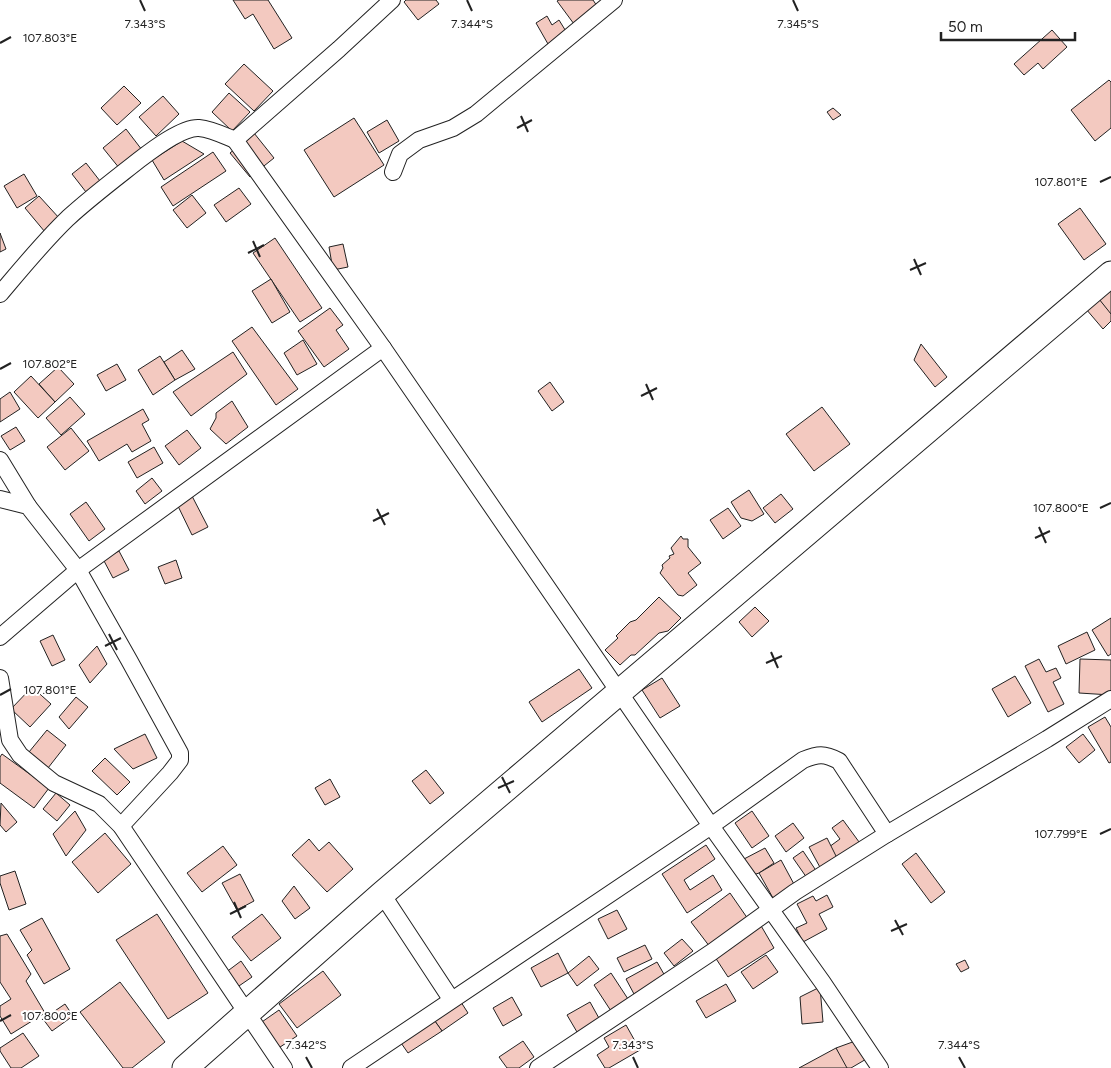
<svg xmlns="http://www.w3.org/2000/svg" width="1111" height="1068" font-family="Figtree,sans-serif">
  <style>
    .building { fill: #f3c9c0; stroke: #222 }
    .lines { fill: none; stroke-linecap: round; stroke-linejoin: round }
    .street-casing { stroke: #222; stroke-width: 18 }
    .primary-casing { stroke: #222; stroke-width: 27 }
    .street { stroke: #fff; stroke-width: 16 }
    .primary { stroke: #fff; stroke-width: 25 }
    .ticks { fill: none; stroke: #222; stroke-width: 2 }
    .ticks-label { font-size: 12px; text-anchor: middle; fill: #222; stroke: #fff; stroke-width: 4; stroke-linejoin: round; paint-order: stroke }
  </style>
  <rect width="100%" height="100%" fill="#fff"/>
  <!-- building -->
  <g class="building">
    <polygon points="233,0 268,0 292,38 274,49 253,14 245,19"/>
    <polygon points="406,0 436,0 439,4 418,20 404,2"/>
    <polygon points="559,0 593,0 597,6 574,24 557,1"/>
    <polygon points="547,16 552,25 559,20 567,33 548,44 536,23"/>
    <polygon points="1052,30 1067,47 1043,69 1038,63 1024,75 1014,64"/>
    <polygon points="244,64 273,91 254,111 225,84"/>
    <polygon points="1109,80 1111,82 1111,128 1095,141 1071,110"/>
    <polygon points="124,86 141,103 117,125 101,108"/>
    <polygon points="229,93 250,112 232,131 212,112"/>
    <polygon points="163,96 179,114 156,136 139,117"/>
    <polygon points="833,108 841,115 833,120 827,112"/>
    <polygon points="354,118 384,165 334,197 304,150"/>
    <polygon points="387,120 399,141 379,153 367,132"/>
    <polygon points="126,129 142,150 120,169 103,148"/>
    <polygon points="254,133 274,158 250,177 230,153"/>
    <polygon points="182,141 204,154 164,180 152,160"/>
    <polygon points="213,152 226,171 173,206 161,187"/>
    <polygon points="86,163 100,181 86,192 72,174"/>
    <polygon points="24,174 37,196 17,208 4,186"/>
    <polygon points="239,188 251,204 226,222 214,205"/>
    <polygon points="192,195 206,213 187,228 173,210"/>
    <polygon points="39,196 60,219 45,232 25,208"/>
    <polygon points="1080,208 1106,244 1084,260 1058,224"/>
    <polygon points="0,233 6,249 0,252"/>
    <polygon points="275,238 322,308 300,322 253,253"/>
    <polygon points="343,244 348,267 333,270 329,247"/>
    <polygon points="271,279 290,312 272,323 252,291"/>
    <polygon points="1111,279 1111,315 1094,293"/>
    <polygon points="1099,299 1111,314 1111,321 1103,329 1086,309"/>
    <polygon points="330,308 343,325 336,330 349,349 324,367 298,331"/>
    <polygon points="252,327 298,389 276,405 232,341"/>
    <polygon points="303,340 317,364 297,375 284,353"/>
    <polygon points="921,344 947,377 935,387 914,360"/>
    <polygon points="182,350 195,369 175,380 164,362"/>
    <polygon points="233,352 247,374 191,416 173,392"/>
    <polygon points="160,356 175,380 153,395 138,370"/>
    <polygon points="117,364 126,380 106,391 97,375"/>
    <polygon points="58,367 74,384 55,402 39,384"/>
    <polygon points="31,376 55,402 38,418 14,392"/>
    <polygon points="550,382 564,402 552,411 538,391"/>
    <polygon points="10,392 20,409 0,422 0,399"/>
    <polygon points="70,397 85,414 61,435 46,418"/>
    <polygon points="232,401 248,427 226,444 210,429 216,418 216,413"/>
    <polygon points="822,407 850,444 814,471 786,434"/>
    <polygon points="143,409 149,420 142,424 151,441 132,452 127,444 99,461 87,441"/>
    <polygon points="16,427 25,441 10,450 1,436"/>
    <polygon points="71,428 89,451 65,470 47,447"/>
    <polygon points="187,430 201,448 179,465 165,446"/>
    <polygon points="154,447 163,463 137,478 128,462"/>
    <polygon points="152,478 162,491 145,504 136,491"/>
    <polygon points="749,490 764,514 752,521 741,518 731,502"/>
    <polygon points="781,494 793,509 775,523 763,508"/>
    <polygon points="192,496 208,527 192,535 177,504"/>
    <polygon points="86,502 105,529 89,541 70,514"/>
    <polygon points="728,508 741,526 723,539 710,520"/>
    <polygon points="681,536 683,539 688,539 688,547 701,563 688,573 697,585 683,596 678,595 660,573 663,568 662,565 670,558 669,556 674,554 671,548"/>
    <polygon points="119,551 129,570 113,578 103,559"/>
    <polygon points="176,560 182,578 165,584 158,567"/>
    <polygon points="659,597 681,618 668,631 659,633 635,655 631,655 620,665 605,650 618,638 616,636 630,622 636,620"/>
    <polygon points="755,607 769,621 752,637 739,622"/>
    <polygon points="1111,618 1111,654 1108,656 1092,630"/>
    <polygon points="1087,632 1095,650 1066,664 1058,646"/>
    <polygon points="53,635 65,660 52,666 40,641"/>
    <polygon points="97,646 107,664 90,683 79,665"/>
    <polygon points="1039,659 1046,672 1056,668 1061,678 1053,682 1064,704 1048,712 1025,666"/>
    <polygon points="1080,659 1111,660 1111,695 1079,693"/>
    <polygon points="579,669 592,688 542,722 529,702"/>
    <polygon points="1015,676 1031,703 1008,717 992,689"/>
    <polygon points="662,678 680,706 660,718 642,690"/>
    <polygon points="32,687 51,704 30,727 11,709"/>
    <polygon points="76,697 88,707 69,729 59,717"/>
    <polygon points="1105,717 1111,727 1111,762 1109,763 1088,727"/>
    <polygon points="47,730 66,745 48,768 29,752"/>
    <polygon points="145,734 157,758 133,769 114,749"/>
    <polygon points="1083,734 1095,750 1079,763 1066,747"/>
    <polygon points="2,754 49,788 34,808 0,783 0,757"/>
    <polygon points="105,758 130,782 117,795 92,771"/>
    <polygon points="426,770 444,793 430,804 412,781"/>
    <polygon points="330,779 340,797 325,805 315,788"/>
    <polygon points="56,793 70,805 57,821 43,809"/>
    <polygon points="1,803 17,822 6,832 0,825"/>
    <polygon points="75,811 86,830 66,856 53,834"/>
    <polygon points="752,811 769,836 752,848 735,823"/>
    <polygon points="843,820 862,846 839,862 829,847 840,839 832,828"/>
    <polygon points="793,823 804,838 786,852 775,836"/>
    <polygon points="105,833 131,864 98,893 72,862"/>
    <polygon points="827,838 839,862 822,871 809,847"/>
    <polygon points="309,839 319,851 329,842 353,869 327,892 292,855"/>
    <polygon points="706,845 715,859 684,880 690,890 713,875 722,890 687,913 662,874"/>
    <polygon points="223,846 237,865 202,892 187,873"/>
    <polygon points="765,848 774,863 759,873 753,875 744,859"/>
    <polygon points="803,851 817,872 807,878 793,858"/>
    <polygon points="916,853 945,892 931,903 902,864"/>
    <polygon points="781,860 795,886 773,898 759,873"/>
    <polygon points="15,871 26,904 9,910 0,883 0,876"/>
    <polygon points="240,874 254,901 237,910 222,883"/>
    <polygon points="294,886 310,908 295,919 282,901"/>
    <polygon points="730,893 748,919 710,947 691,922"/>
    <polygon points="827,895 833,907 819,914 827,929 803,942 796,928 807,923 797,904 813,896 816,901"/>
    <polygon points="617,910 627,929 608,939 598,919"/>
    <polygon points="157,914 208,993 168,1019 116,940"/>
    <polygon points="262,914 281,938 251,961 232,937"/>
    <polygon points="42,918 70,969 44,984 27,955 32,950 20,930"/>
    <polygon points="760,924 774,948 728,977 713,954"/>
    <polygon points="7,934 31,974 26,981 45,1013 11,1034 0,1016 0,1006 11,999 0,982 0,936"/>
    <polygon points="682,939 693,951 674,966 664,953"/>
    <polygon points="645,945 652,959 624,972 617,958"/>
    <polygon points="558,953 568,973 541,987 531,968"/>
    <polygon points="766,955 778,972 753,989 741,972"/>
    <polygon points="589,956 599,969 577,986 568,973"/>
    <polygon points="965,960 969,968 961,972 956,964"/>
    <polygon points="241,961 252,977 236,988 225,973"/>
    <polygon points="657,962 665,976 634,994 626,979"/>
    <polygon points="323,971 341,995 297,1028 279,1004"/>
    <polygon points="611,973 628,999 611,1011 594,985"/>
    <polygon points="120,982 165,1042 132,1068 123,1068 80,1012"/>
    <polygon points="726,984 736,1001 706,1018 696,1001"/>
    <polygon points="820,987 823,1022 802,1024 800,997"/>
    <polygon points="512,997 522,1015 503,1026 493,1008"/>
    <polygon points="459,999 468,1013 442,1031 432,1017"/>
    <polygon points="590,1002 600,1020 577,1032 567,1015"/>
    <polygon points="65,1004 73,1016 52,1031 43,1019"/>
    <polygon points="279,1010 297,1036 277,1049 259,1024"/>
    <polygon points="432,1017 442,1031 408,1053 399,1040"/>
    <polygon points="626,1025 640,1050 609,1068 605,1068 597,1055 609,1047 604,1038"/>
    <polygon points="23,1033 39,1056 21,1068 11,1068 0,1051 0,1048"/>
    <polygon points="858,1040 868,1058 851,1068 844,1068 836,1048"/>
    <polygon points="523,1041 534,1057 519,1068 507,1068 499,1057"/>
    <polygon points="836,1048 847,1068 799,1068"/>
  </g>
  <g class="lines">
    <!-- street casing -->
    <g class="street-casing">
      <g id="street">
        <polyline points="392,0 339,49 235,140 383,348 711,826 823,983 880,1068"/>
        <polyline points="393,172 400,154 419,140 453,128 476,114 614,0"/>
        <path d="M0 294C22 268 44 241 68 218 91 197 115 179 139 160 152 150 182 127 199 128 211 129 223 135 235 140"/>
        <polyline points="0,460 28,506"/>
        <polyline points="0,499 28,506 78,570 129,660 180,753 180,760 170,773 121,826"/>
        <polyline points="0,637 78,570 383,348"/>
        <polyline points="0,678 10,740 20,755 54,783 99,804 121,826 284,1068"/>
        <polyline points="382,894 451,999"/>
        <path d="M351 1068 711 826 803 760C818 754 824 753 839 761L887 834"/>
        <polyline points="538,1068 712,952 795,892 887,834 1047,739 1111,699"/>
      </g>
    </g>
    <!-- primary casing -->
    <g class="primary-casing">
      <polyline id="primary" points="185,1068 382,894 1111,274"/>
    </g>
    <!-- street -->
    <use href="#street" class="street"/>
    <!-- primary -->
    <use href="#primary" class="primary"/>
  </g>
  <!-- ticks -->
  <path class="ticks" d="M140 0 145 11M467 0 472 11M793 0 798 11M0 43 11 37M521 116 528 132M517 128 532 120M1100 182 1111 177M253 241 260 257M248 253 264 245M914 259 921 275M910 270 926 263M0 369 11 363M646 384 653 400M641 396 657 388M1100 508 1111 503M377 509 385 525M373 521 389 513M1039 527 1046 543M1035 538 1050 531M109 634 117 650M105 646 121 638M771 652 778 668M766 663 782 656M0 695 11 689M502 777 510 793M498 788 514 781M1100 834 1111 829M234 902 241 918M230 914 246 906M895 920 903 935M891 931 907 924M0 1021 11 1015M306 1057 312 1068M633 1057 638 1068M959 1057 965 1068"/>
  <g class="ticks-label">
    <text x="145" y="28">7.343°S</text>
    <text x="472" y="28">7.344°S</text>
    <text x="798" y="28">7.345°S</text>
    <text x="50" y="42">107.803°E</text>
    <text x="1061" y="186">107.801°E</text>
    <text x="50" y="368">107.802°E</text>
    <text x="1061" y="512">107.800°E</text>
    <text x="50" y="694">107.801°E</text>
    <text x="1061" y="838">107.799°E</text>
    <text x="50" y="1020">107.800°E</text>
    <text x="306" y="1049">7.342°S</text>
    <text x="633" y="1049">7.343°S</text>
    <text x="959" y="1049">7.344°S</text>
  </g>
  <!-- scale -->
  <path d="M941 32v8h134v-8" fill="none" stroke="#222222" stroke-width="2.5"/>
  <text x="948" y="32" font-size="15" fill="#222222" stroke="#ffffff" stroke-width="4" paint-order="stroke">50 m</text>
</svg>
